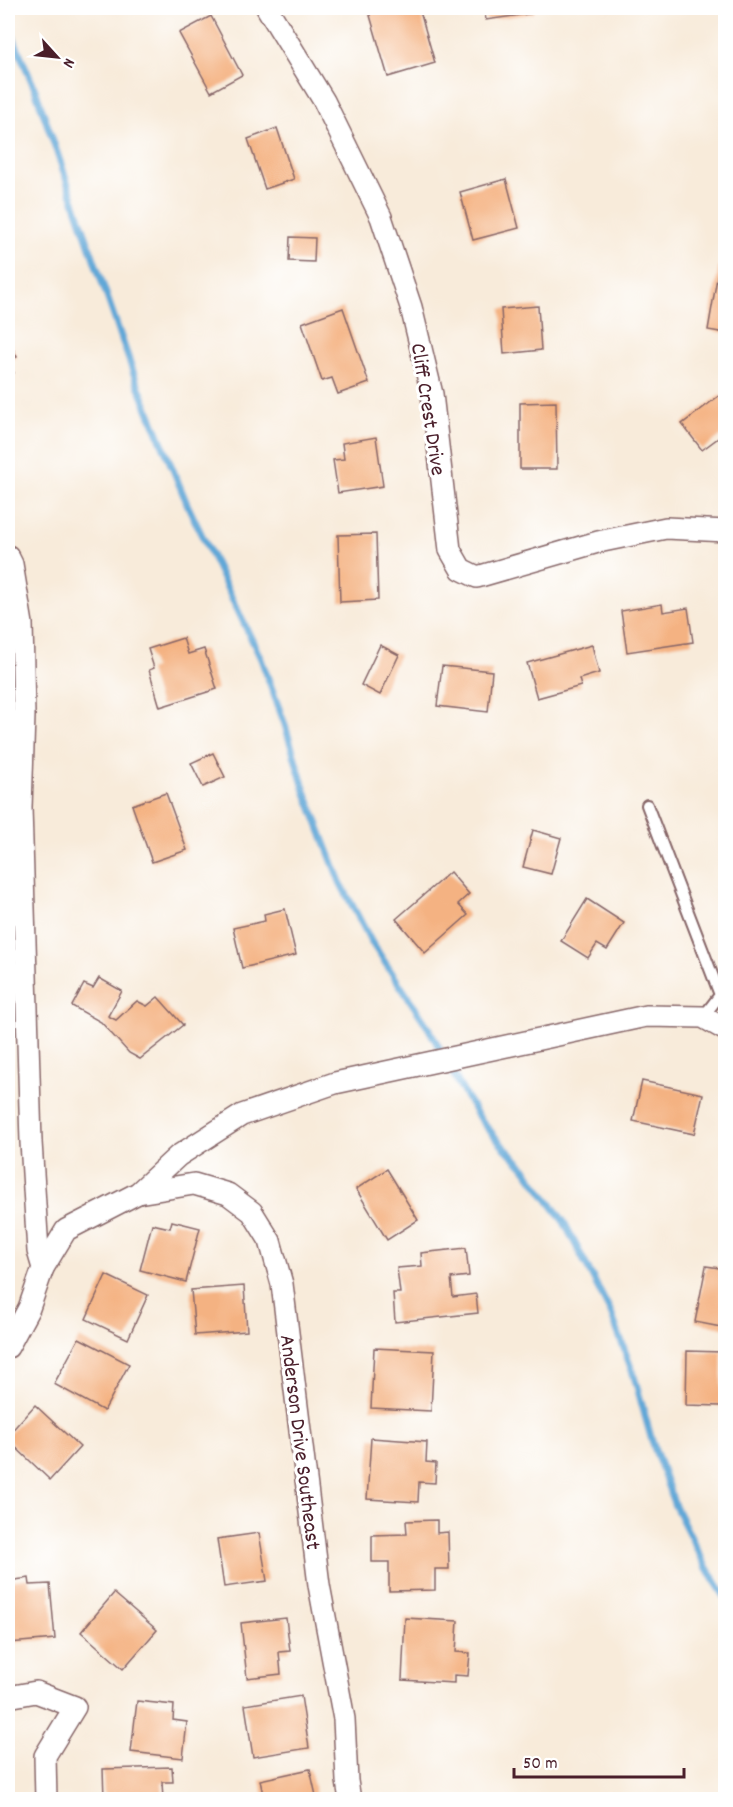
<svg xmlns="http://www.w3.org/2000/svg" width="733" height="1807" font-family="Dekko,sans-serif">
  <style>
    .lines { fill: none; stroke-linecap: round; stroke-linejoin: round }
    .stream { stroke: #60a7d7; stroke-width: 7 }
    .building { fill: #f4b282 }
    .lane-casing { stroke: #876668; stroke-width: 14 }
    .street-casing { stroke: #876668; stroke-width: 24 }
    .lane { stroke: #fff; stroke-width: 10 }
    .street { stroke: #fff; stroke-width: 21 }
    .labels { text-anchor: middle; stroke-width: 6; stroke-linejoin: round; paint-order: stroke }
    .street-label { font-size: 22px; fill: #4a1f2b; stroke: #fff }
  </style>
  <rect width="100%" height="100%" fill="#fff"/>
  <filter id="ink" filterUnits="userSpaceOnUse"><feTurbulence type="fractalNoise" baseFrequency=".0167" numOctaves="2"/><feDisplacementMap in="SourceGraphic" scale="12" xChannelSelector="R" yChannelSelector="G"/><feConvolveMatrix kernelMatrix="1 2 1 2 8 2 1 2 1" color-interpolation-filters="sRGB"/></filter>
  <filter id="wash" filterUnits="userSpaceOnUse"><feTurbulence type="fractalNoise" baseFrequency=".008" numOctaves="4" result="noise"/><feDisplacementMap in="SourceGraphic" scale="24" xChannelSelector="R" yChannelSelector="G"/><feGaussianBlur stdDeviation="1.35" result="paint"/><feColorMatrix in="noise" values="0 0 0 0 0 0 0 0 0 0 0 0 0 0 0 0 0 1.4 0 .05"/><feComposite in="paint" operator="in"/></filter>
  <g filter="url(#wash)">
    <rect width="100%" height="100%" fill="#f8ebda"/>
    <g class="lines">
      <!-- stream -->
      <polyline class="stream" points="8,25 36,92 136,380 188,506 261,659 284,722 304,788 340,882 372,943 428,1027 461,1088 478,1116 500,1143 523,1166 564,1222 611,1313 634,1376 652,1441 675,1506 705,1565 726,1598"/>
    </g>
    <g id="blocks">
      <!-- building -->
      <g class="building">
        <polygon points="382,8 419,8 435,63 388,77 369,12"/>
        <polygon points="484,8 533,8 534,13 486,20"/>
        <polygon points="211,16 242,75 211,92 179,33"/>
        <polygon points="277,128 294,179 265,189 248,139"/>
        <polygon points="506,179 519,228 473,240 460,192"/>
        <polygon points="290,237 315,238 314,262 289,261"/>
        <polygon points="719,266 726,267 726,333 708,330"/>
        <polygon points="538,306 541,350 504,354 501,309"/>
        <polygon points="343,308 369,383 338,394 332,378 322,381 302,323"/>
        <polygon points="8,339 17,357 8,361 14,373 8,376"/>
        <polygon points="720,395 726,402 726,432 702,450 682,424"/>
        <polygon points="556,402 557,469 520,469 520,403"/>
        <polygon points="376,437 383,486 338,493 333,460 344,459 342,443"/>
        <polygon points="376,534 378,600 340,602 338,535"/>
        <polygon points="662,604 663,612 688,608 693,642 627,652 621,611"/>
        <polygon points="183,638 188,654 204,649 217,689 160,707 149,670 154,668 148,649"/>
        <polygon points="380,645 399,655 380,695 361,685"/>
        <polygon points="592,645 599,673 579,679 581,686 537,698 527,663"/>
        <polygon points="442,666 492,671 488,712 437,706"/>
        <polygon points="213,753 225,777 203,787 191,763"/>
        <polygon points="166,793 187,850 152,862 132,805"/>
        <polygon points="533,830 561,838 551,874 523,867"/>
        <polygon points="450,872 469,894 458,904 468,915 425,953 396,919"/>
        <polygon points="587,899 624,923 607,950 597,944 588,958 561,941"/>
        <polygon points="285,909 296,955 242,968 233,928 265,921 264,914"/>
        <polygon points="99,978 122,991 108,1016 116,1020 137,1001 147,1006 158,997 183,1025 140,1059 129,1053 101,1022 72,1006 84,984 93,988"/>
        <polygon points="642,1081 703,1094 694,1134 633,1121"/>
        <polygon points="387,1169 418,1220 387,1240 356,1189"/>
        <polygon points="172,1221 200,1228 186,1282 140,1270 152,1224 170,1228"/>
        <polygon points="466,1248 469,1276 451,1278 453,1297 476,1294 478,1313 395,1322 393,1293 400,1293 397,1268 422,1266 421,1253"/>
        <polygon points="706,1266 726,1269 726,1328 695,1322"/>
        <polygon points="106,1275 148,1295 128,1339 86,1319"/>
        <polygon points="244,1286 247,1331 195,1335 191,1290"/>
        <polygon points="79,1338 129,1364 104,1411 54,1384"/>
        <polygon points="374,1348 434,1351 431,1411 371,1408"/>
        <polygon points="687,1351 722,1352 721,1406 686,1405"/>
        <polygon points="35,1405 80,1447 50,1480 8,1440 8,1435"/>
        <polygon points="371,1438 427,1442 426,1462 436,1463 435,1483 419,1482 418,1502 367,1499"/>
        <polygon points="437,1520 437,1533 448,1532 449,1569 435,1569 435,1590 389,1591 389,1562 372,1562 372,1535 407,1534 406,1521"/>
        <polygon points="259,1533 267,1581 224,1587 217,1539"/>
        <polygon points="29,1578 30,1585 50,1584 55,1639 9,1643 8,1581"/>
        <polygon points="114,1593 157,1630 123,1669 81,1632"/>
        <polygon points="286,1618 290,1651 279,1652 281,1674 247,1678 241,1623"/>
        <polygon points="405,1618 458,1621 456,1652 470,1653 468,1676 454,1675 454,1683 402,1680"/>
        <polygon points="301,1696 309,1748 253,1757 245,1705"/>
        <polygon points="137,1701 174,1705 173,1720 187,1722 183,1758 131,1752"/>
        <polygon points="172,1767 173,1782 162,1782 163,1800 104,1798 103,1769"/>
        <polygon points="310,1769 317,1800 264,1800 260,1780"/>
      </g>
    </g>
  </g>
  <g filter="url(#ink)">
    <use href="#blocks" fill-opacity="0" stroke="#876668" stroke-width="1.5"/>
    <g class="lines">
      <!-- lane casing -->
      <g class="lane-casing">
        <polyline id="lane" points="647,805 720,995 703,1017"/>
      </g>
      <!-- street casing -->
      <g class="street-casing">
        <g id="street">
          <polyline points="267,8 324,101 381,217 411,307 432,394 450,550 461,569 477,577 598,542 666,528 726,531"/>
          <polyline points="8,556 12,564 22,624 24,715 21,808 31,1142 38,1251 43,1268 29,1308 8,1347"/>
          <polyline points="138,1193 194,1184 228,1194 252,1212 270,1241 282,1284 319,1585 344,1719 347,1781 350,1800"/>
          <polyline points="43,1268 66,1230 138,1193 178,1156 242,1115 335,1083 646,1016 703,1017 726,1030"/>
          <polyline points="8,1697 36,1692 75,1707 45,1756 46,1800"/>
        </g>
      </g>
      <!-- lane -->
      <use href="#lane" class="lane"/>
      <!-- street -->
      <use href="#street" class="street"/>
    </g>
  </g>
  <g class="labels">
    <!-- street labels -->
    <g class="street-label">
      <text transform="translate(430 409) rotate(81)" y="8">Cliff Crest Drive</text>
      <text transform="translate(302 1442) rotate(83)" y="8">Anderson Drive Southeast</text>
    </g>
  </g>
  <!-- margin -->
  <rect width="733" height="1807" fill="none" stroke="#fff" stroke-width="30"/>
  <!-- north arrow -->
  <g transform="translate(57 57) rotate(117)" stroke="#ffffff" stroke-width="4.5" paint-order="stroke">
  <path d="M0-4.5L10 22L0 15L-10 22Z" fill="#4a1f2b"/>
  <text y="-9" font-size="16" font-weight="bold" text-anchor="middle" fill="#4a1f2b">N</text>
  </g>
  <!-- scale -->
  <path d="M514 1768v9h170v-9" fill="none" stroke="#4a1f2b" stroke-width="3"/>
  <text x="523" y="1768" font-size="18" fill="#4a1f2b" stroke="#ffffff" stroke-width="4.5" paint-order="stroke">50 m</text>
</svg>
